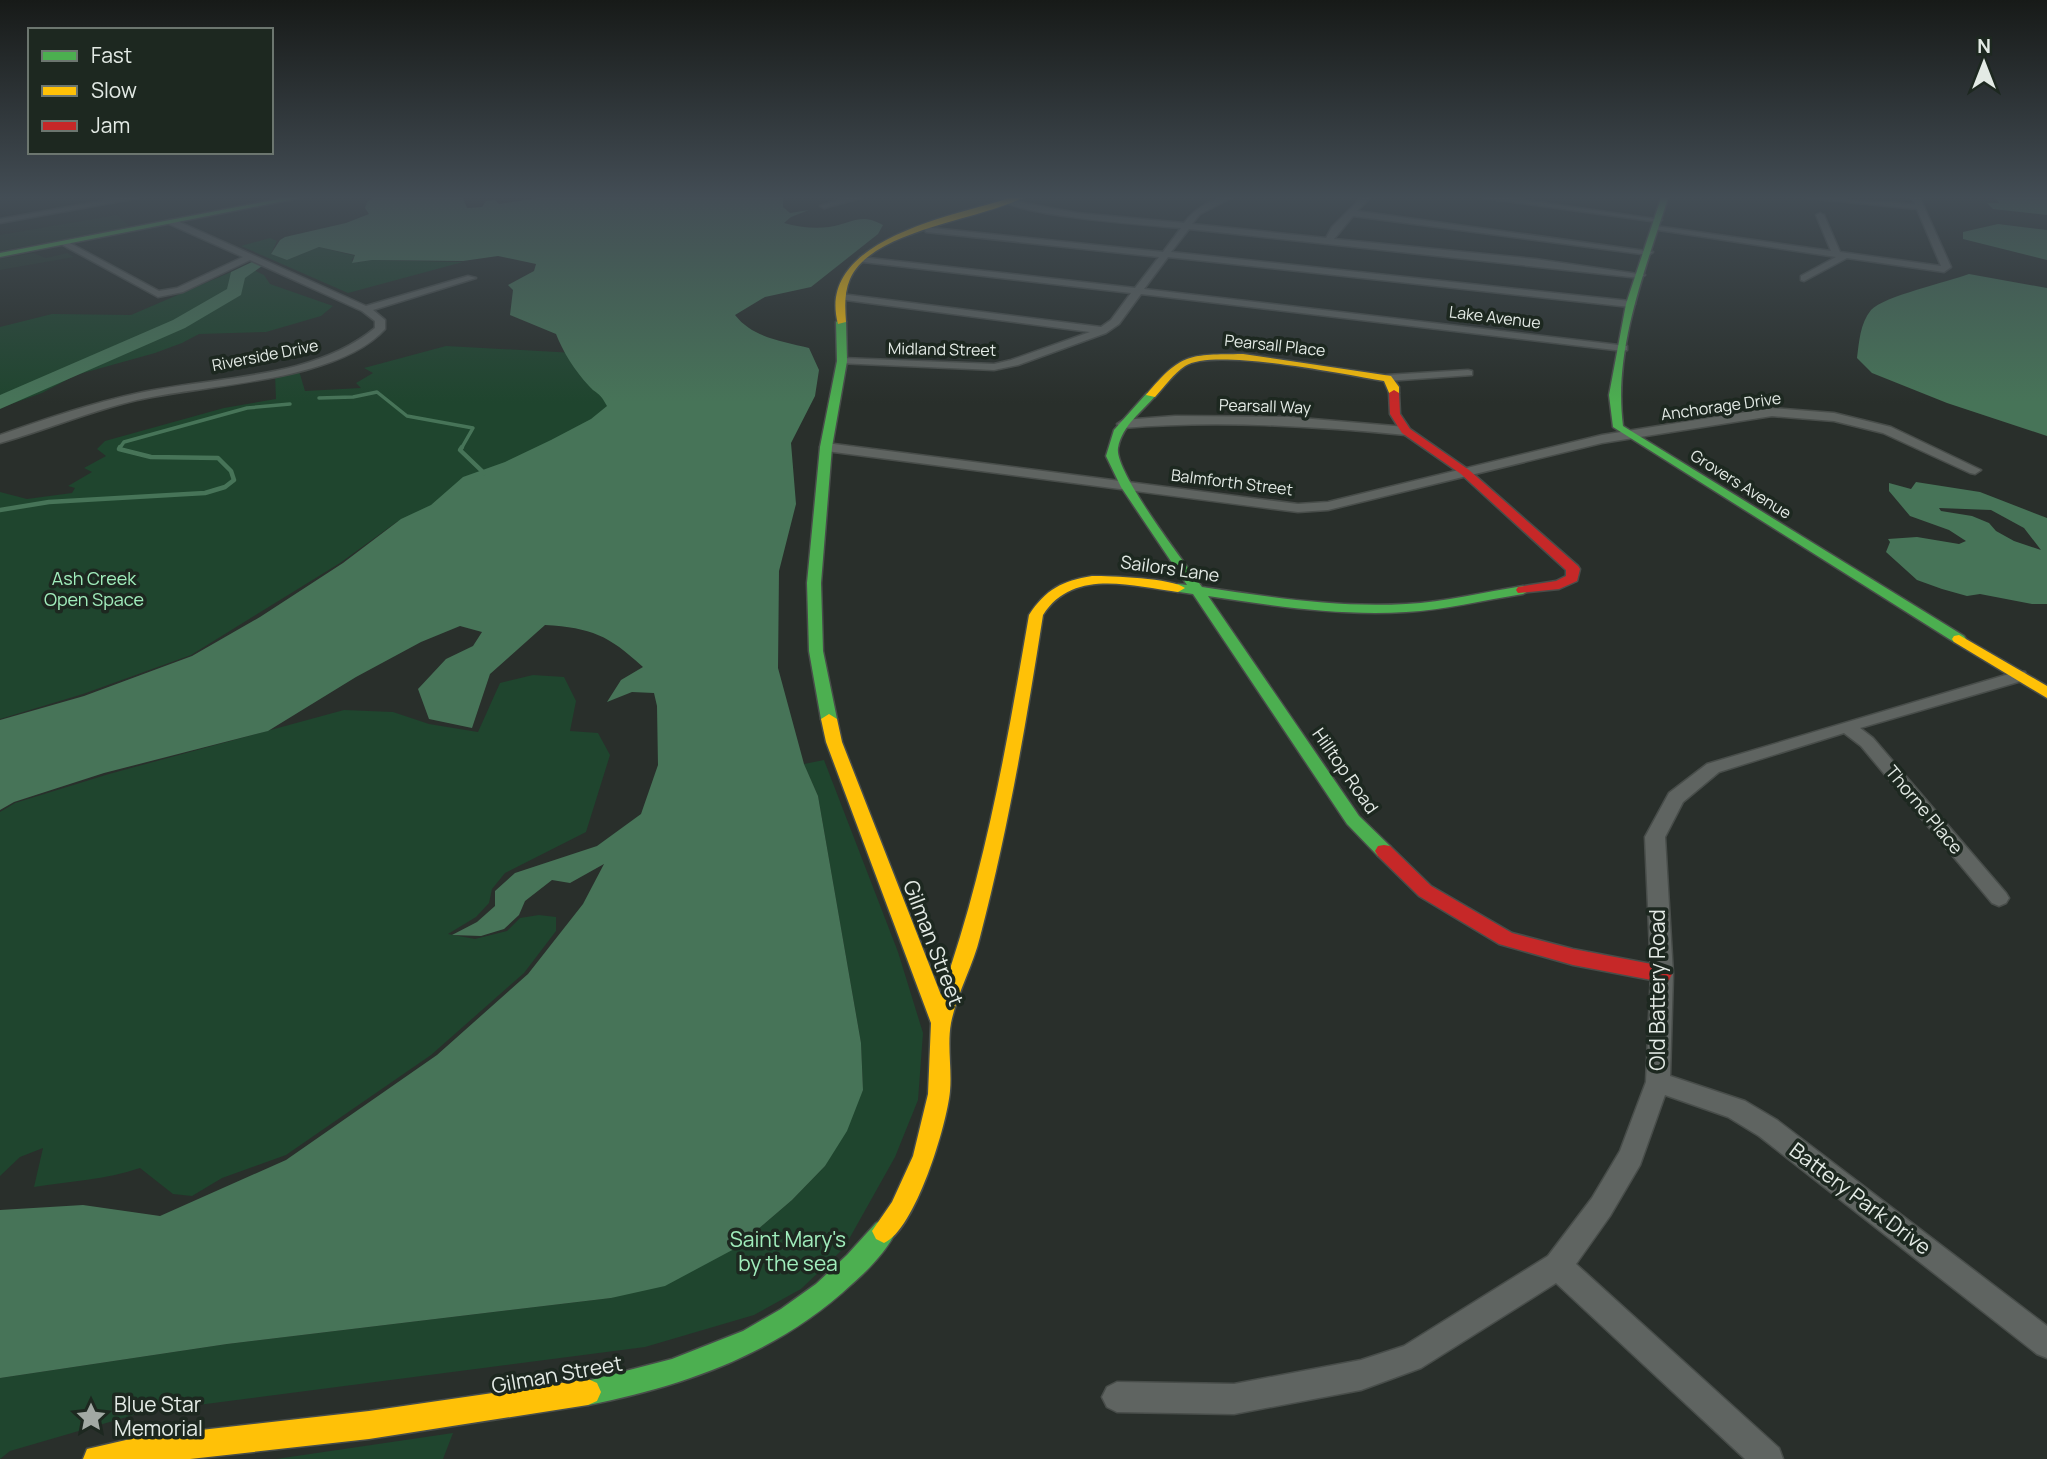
<svg xmlns="http://www.w3.org/2000/svg" width="2047" height="1459" font-family="Manrope,sans-serif">
  <style>
    .built { fill: #29392e }
    .green { fill: #1f452e }
    .water { fill: #477458; fill-rule: evenodd }
    .lines { fill: none; stroke-linecap: round; stroke-linejoin: round }
    .stream-far1 { stroke: #477458; stroke-width: 3.5 }
    .stream { stroke: #477458; stroke-width: 4.5 }
    .river { fill: #477458; fill-rule: evenodd }
    .street-casing { stroke: #484d4a; stroke-width: 3 }
    .fast-casing { stroke: #484d4a; stroke-width: 3 }
    .slow-casing { stroke: #484d4a; stroke-width: 3 }
    .jam-casing { stroke: #484d4a; stroke-width: 3 }
    .street { fill: #5f6461; fill-rule: evenodd }
    .fast { fill: #4caf50; fill-rule: evenodd }
    .slow { fill: #ffc107; fill-rule: evenodd }
    .jam { fill: #c62828; fill-rule: evenodd }
    .labels { text-anchor: middle; stroke-width: 7; stroke-linejoin: round; paint-order: stroke }
    .far-street-label { font-size: 16px; fill: #e3eae5; stroke: #1d2820 }
    .street-label { font-size: 18px; fill: #e3eae5; stroke: #1d2820 }
    .park-label { font-size: 18px; fill: #a1edbc; stroke: #1d2820 }
    .near-street-label { font-size: 21px; fill: #e3eae5; stroke: #1d2820 }
    .near-park-label { font-size: 21px; fill: #a1edbc; stroke: #1d2820 }
    .near-poi-label { font-size: 21px; fill: #e3eae5; stroke: #1d2820; text-anchor: start }
  </style>
  <rect width="100%" height="100%" fill="#292f2b"/>
  <!-- built -->
  <g class="built">
    <polygon points="117,215 130,227 0,251 0,235"/>
    <polygon points="33,253 46,258 67,253 74,257 0,270 0,259"/>
  </g>
  <!-- green -->
  <g class="green">
    <polygon points="270,238 277,241 271,254 287,260 319,247 356,256 352,259 353,263 372,260 463,262 348,293 241,246"/>
    <polygon points="245,266 264,275 270,284 333,306 321,316 266,332 199,334 182,343 155,353 76,375 42,393 0,408 0,327 52,314 131,315"/>
    <polygon points="446,346 575,353 613,407 599,419 407,521 398,521 340,563 191,655 83,694 0,719 0,492 27,499 72,493 75,488 68,486 92,472 84,468 106,456 97,449 105,441 224,408 276,399 275,375 299,371 305,391 361,388 356,383 373,373 364,368"/>
    <path d="M533 675 564 677 576 701 570 731 598 733 610 755 586 832 505 873 492 889 489 903 476 917 448 934 475 939 507 931 520 918 539 915 556 917V931L524 973 431 1055 286 1155 222 1178 192 1196 173 1194 140 1168C105 1180 70 1181 34 1187L43 1148 20 1157 0 1176V812L15 803 109 774 344 710 393 712 429 724 478 732 500 683Z"/>
    <polygon points="824,760 898,952 923,1033 918,1100 895,1157 844,1248 801,1289 754,1315 645,1347 144,1412 10,1451 0,1459 0,1378 227,1344 611,1298 736,1248 792,1200 825,1166 863,1090 861,1043 818,796 804,764"/>
    <polygon points="453,1433 443,1459 276,1459"/>
  </g>
  <!-- water -->
  <g class="water">
    <path d="M373 198H463L467 208 482 207 486 201 495 200 499 204 538 198H783V207L790 213 809 210 791 217 784 223C798 227 814 229 829 227 852 224 859 212 883 225L878 234 811 287 765 297 735 315C753 338 782 341 809 348L819 370 815 396 791 443 796 504 779 571 778 668 804 764 818 796 861 1043 863 1090 847 1131 825 1166 792 1200 736 1248 665 1286 611 1298 227 1344 0 1378V1210L83 1205 160 1216 286 1160 437 1055 528 974 583 904 604 864 570 883 552 880 525 901 519 915 504 929 481 936 452 935 477 922 495 906V891L515 873 597 846 641 814 658 765 657 706 654 693 632 692 607 702 621 680 643 667C608 635 592 628 545 625L490 674 472 728 429 719 418 689 446 659 473 646 482 632 460 626 421 642 356 677 268 731 104 773 14 802 0 810V720L84 696 192 656 260 617 343 563 401 519 431 505 463 477 505 462 551 440 591 419 607 406C599 391 597 395 589 386 575 371 563 352 556 334L510 315 513 290 508 285 534 271 536 264 498 256 463 261 372 260 352 263 355 255 319 247 287 260 271 254 280 240 285 237 346 223 369 214 365 208 367 202Z"/>
    <polygon points="1996,198 2047,198 2047,215 1993,209 1987,203 1999,203"/>
    <polygon points="1998,224 2047,230 2047,260 1963,239 1963,232"/>
    <path d="M1969 274 2047 288V436L1947 403 1872 373 1857 358C1859 343 1860 323 1871 310 1884 296 1948 282 1969 274Z"/>
    <path d="M1916 482 1980 492 2047 518V604H2032L1980 594 1967 596 1942 589 1917 580 1886 552 1890 542 1888 539 1917 537 1959 544 1966 541 1949 530 1910 516 1889 491V483L1911 489ZM1939 508 1991 510 2024 528 2041 550 2014 541 1996 531 1989 523 1972 516 1941 511Z"/>
  </g>
  <g class="lines">
    <!-- stream-far1 -->
    <g class="stream-far1">
      <polyline points="319,398 353,397 377,392 407,416 473,428 461,449"/>
      <polyline points="119,449 124,442 247,408 290,404"/>
    </g>
    <!-- stream -->
    <g class="stream">
      <polyline points="462,447 460,450 484,473"/>
      <polyline points="0,510 49,502 205,493 225,487 234,480 231,471 218,458 151,457 119,449 120,447"/>
    </g>
    <!-- river -->
    <polygon class="river" points="254,261 262,266 245,278 241,295 185,328 0,409 0,395 173,320 227,289 231,272"/>
    <!-- street casing -->
    <g class="street-casing">
      <g id="street">
        <polygon points="118,198 138,198 0,223 0,219"/>
        <polygon points="845,198 861,198 824,208 820,206"/>
        <path d="M998 198 1077 213 1184 223C1196 208 1211 198 1231 198L1200 214 1192 224 1326 238 1332 227 1361 198H1370L1357 211 1653 252 1649 255 1353 216 1334 239 1535 259 1645 275 1640 278 1189 229 1171 252 1630 301 1635 304 1630 307 1168 257 1144 289 1627 346V350L1623 351 1141 294 1119 324 1106 333 1018 365 994 370 838 363V359L842 358 994 364 1011 360 1090 332 838 299 836 297 841 294 1101 327 1111 320 1131 293 863 262 859 259 860 257 1135 288 1159 257 926 232 923 227 1163 252 1181 228C1149 225 1016 216 998 198Z"/>
        <polygon points="1484,198 1510,198 1662,220 1658,222"/>
        <polygon points="1808,198 1915,204 1912,198 1920,198 1951,267 1944,272 1847,258 1804,281 1801,280 1801,276 1836,257 1652,229 1656,226 1831,251 1816,215 1820,213 1824,215 1840,252 1941,266 1917,209"/>
        <path d="M169 220H175L366 306 468 276 476 278 373 310 385 320V329C337 382 206 384 137 400 90 411 46 430 0 443V435C46 419 92 403 139 393 216 376 312 380 375 328V321L362 311 250 260 183 292 158 297 59 243 66 241 159 291 177 288 243 257 169 224Z"/>
        <polygon points="1468,370 1472,371 1472,375 1387,381 1381,378 1387,375"/>
        <polygon points="1772,408 1834,413 1891,427 1981,470 1975,474 1970,473 1883,433 1834,421 1772,416 1602,443 1328,510 1298,512 826,451 820,447 826,443 1298,504 1328,502 1602,435"/>
        <path d="M1175 416 1289 417 1406 427 1412 431 1406 435C1311 426 1218 420 1123 428L1117 424 1123 420Z"/>
        <polygon points="2019,671 2025,672 2027,676 2025,680 1860,728 1873,738 2006,893 2009,898 2006,903 1999,906 1992,903 1861,746 1844,733 1719,772 1683,802 1665,837 1673,974 1670,1076 1745,1101 1777,1120 2047,1326 2047,1358 2037,1354 1759,1136 1728,1117 1665,1095 1640,1165 1610,1216 1576,1264 1779,1448 1783,1459 1745,1459 1556,1283 1421,1368 1361,1390 1234,1414 1117,1412 1107,1407 1102,1397 1107,1387 1117,1382 1234,1384 1361,1360 1404,1346 1548,1256 1592,1198 1620,1151 1646,1082 1651,974 1645,837 1669,793 1707,764"/>
      </g>
    </g>
    <!-- fast casing -->
    <g class="fast-casing">
      <g id="fast">
        <polygon points="283,198 299,198 0,257 0,253"/>
        <path d="M1661 198H1668C1645 271 1613 349 1623 426L1964 636 1966 639 1964 642H1954L1613 427 1609 395 1626 304Z"/>
        <polygon points="841,319 846,322 847,361 832,447 821,583 823,651 837,719 829,724 821,719 809,651 807,583 820,447 837,361 836,322"/>
        <path d="M1147 393 1156 395C1143 411 1122 425 1118 448 1114 472 1185 563 1202 587 1269 597 1337 608 1406 604 1445 602 1484 592 1523 586L1530 590 1523 594C1484 600 1445 610 1406 612 1340 616 1274 606 1208 596L1359 816 1390 846 1393 851 1390 856H1378L1347 824 1193 594 1173 591 1171 588 1178 584 1187 585 1121 487 1106 456 1114 430Z"/>
        <path d="M884 1219 892 1223 896 1231C887 1251 868 1270 852 1284 778 1353 685 1386 588 1405L579 1401 575 1392 579 1383 672 1359 743 1331 781 1309 816 1284 847 1255 876 1223Z"/>
      </g>
    </g>
    <!-- slow casing -->
    <g class="slow-casing">
      <g id="slow">
        <path d="M1010 198H1022C979 220 871 230 850 279 844 293 845 308 846 322L838 324C815 239 954 216 1010 198Z"/>
        <path d="M1243 354 1391 376 1399 387V393L1390 395 1384 381C1346 375 1213 347 1185 366 1174 373 1164 387 1155 397L1146 395C1182 352 1189 355 1243 354Z"/>
        <path d="M1092 576C1111 576 1172 578 1185 588L1178 592C1131 586 1073 568 1043 615 1026 724 1008 830 980 937 973 966 957 993 951 1023 947 1045 952 1069 950 1091 947 1125 915 1230 884 1243L876 1239 872 1231 892 1202 913 1156 928 1094 931 1023 826 742 821 719 829 714 837 719 842 742 941 995C985 872 1007 744 1029 615 1046 589 1062 581 1092 576Z"/>
        <polygon points="1959,635 2047,686 2047,698 1954,642 1952,639 1954,636"/>
        <polygon points="588,1379 597,1383 601,1392 597,1401 588,1405 369,1439 190,1459 83,1459 87,1449 139,1437 369,1411"/>
      </g>
    </g>
    <!-- jam casing -->
    <g class="jam-casing">
      <g id="jam">
        <polygon points="1394,390 1399,393 1400,414 1410,429 1469,470 1578,566 1580,569 1577,581 1559,589 1518,593 1516,590 1518,587 1556,581 1566,576 1566,570 1461,474 1402,433 1390,414 1389,393"/>
        <polygon points="1384,845 1390,846 1431,886 1512,933 1573,949 1662,966 1669,968 1672,974 1669,980 1662,982 1573,965 1499,944 1419,896 1378,856 1375,851 1378,846"/>
      </g>
    </g>
    <!-- street -->
    <use href="#street" class="street"/>
    <!-- fast -->
    <use href="#fast" class="fast"/>
    <!-- slow -->
    <use href="#slow" class="slow"/>
    <!-- jam -->
    <use href="#jam" class="jam"/>
  </g>
  <!-- sky -->
  <linearGradient id="sky" x2="0" y2="1"><stop stop-color="#171a18"/><stop offset="0.49" stop-color="#434d55"/><stop offset="1" stop-color="#434d55" stop-opacity="0"/></linearGradient>
  <rect width="2047" height="403" fill="url(#sky)"/>
  <!-- icons -->
  <defs>
    <g id="sight-bare" transform="scale(2.415)"><path d="M0-6L1.8-2.2L6-1.7L2.9 1.2L3.7 5.4L0 3.3L-3.7 5.4L-2.9 1.2L-6-1.7L-1.8-2.2Z" fill="#a2a9a4" stroke="#1d2820" stroke-width="2.5" paint-order="stroke"/></g>
  </defs>
  <g fill-rule="evenodd">
    <use href="#sight-bare" x="91" y="1417"/>
  </g>
  <g class="labels">
    <!-- far-street labels -->
    <g class="far-street-label">
      <text transform="translate(1495 317) rotate(7)" y="6">Lake Avenue</text>
      <text transform="translate(1275 345) rotate(6)" y="6">Pearsall Place</text>
      <text transform="translate(942 349) rotate(1)" y="6">Midland Street</text>
      <text transform="translate(265 355) rotate(-11)" y="6">Riverside Drive</text>
      <text transform="translate(1265 406) rotate(2)" y="6">Pearsall Way</text>
      <text transform="translate(1721 406) rotate(-8)" y="6">Anchorage Drive</text>
      <text transform="translate(1232 482) rotate(7)" y="6">Balmforth Street</text>
      <text transform="translate(1741 484) rotate(32)" y="6">Grovers Avenue</text>
    </g>
    <!-- street labels -->
    <g class="street-label">
      <text transform="translate(1170 569) rotate(8)" y="6">Sailors Lane</text>
      <text transform="translate(1345 771) rotate(55)" y="6">Hilltop Road</text>
      <text transform="translate(1924 810) rotate(50)" y="6">Thorne Place</text>
    </g>
    <!-- park labels -->
    <g class="park-label">
      <text x="94" y="585">Ash Creek<tspan x="94" dy="21">Open Space</tspan></text>
    </g>
    <!-- near-street labels -->
    <g class="near-street-label">
      <text transform="translate(933 943) rotate(69)" y="7">Gilman Street</text>
      <text transform="translate(1658 990) rotate(-90)" y="7">Old Battery Road</text>
      <text transform="translate(1860 1199) rotate(37)" y="7">Battery Park Drive</text>
      <text transform="translate(557 1375) rotate(-10)" y="7">Gilman Street</text>
    </g>
    <!-- near-park labels -->
    <g class="near-park-label">
      <text x="788" y="1247">Saint Mary's<tspan x="788" dy="24">by the sea</tspan></text>
    </g>
    <!-- near-poi labels -->
    <g class="near-poi-label">
      <text x="114" y="1412">Blue Star<tspan x="114" dy="24">Memorial</tspan></text>
    </g>
  </g>
  <!-- legend -->
  <rect x="28" y="28" width="245" height="126" fill="#1d2820" stroke="#6c766f" stroke-width="2"/>
  <rect x="42" y="51" width="35" height="10" fill="#4caf50" stroke="#6c766f" stroke-width="2"/>
  <text x="91" y="63" font-size="21" fill="#e3eae5">Fast</text>
  <rect x="42" y="86" width="35" height="10" fill="#ffc107" stroke="#6c766f" stroke-width="2"/>
  <text x="91" y="98" font-size="21" fill="#e3eae5">Slow</text>
  <rect x="42" y="121" width="35" height="10" fill="#c62828" stroke="#6c766f" stroke-width="2"/>
  <text x="91" y="133" font-size="21" fill="#e3eae5">Jam</text>
  <!-- north arrow -->
  <g transform="translate(1984 63)" stroke="#1d2820" stroke-width="5" paint-order="stroke">
  <path d="M0-5L12 26L0 18L-12 26Z" fill="#e3eae5"/>
  <text y="-10" font-size="19" font-weight="bold" text-anchor="middle" fill="#e3eae5">N</text>
  </g>
</svg>
